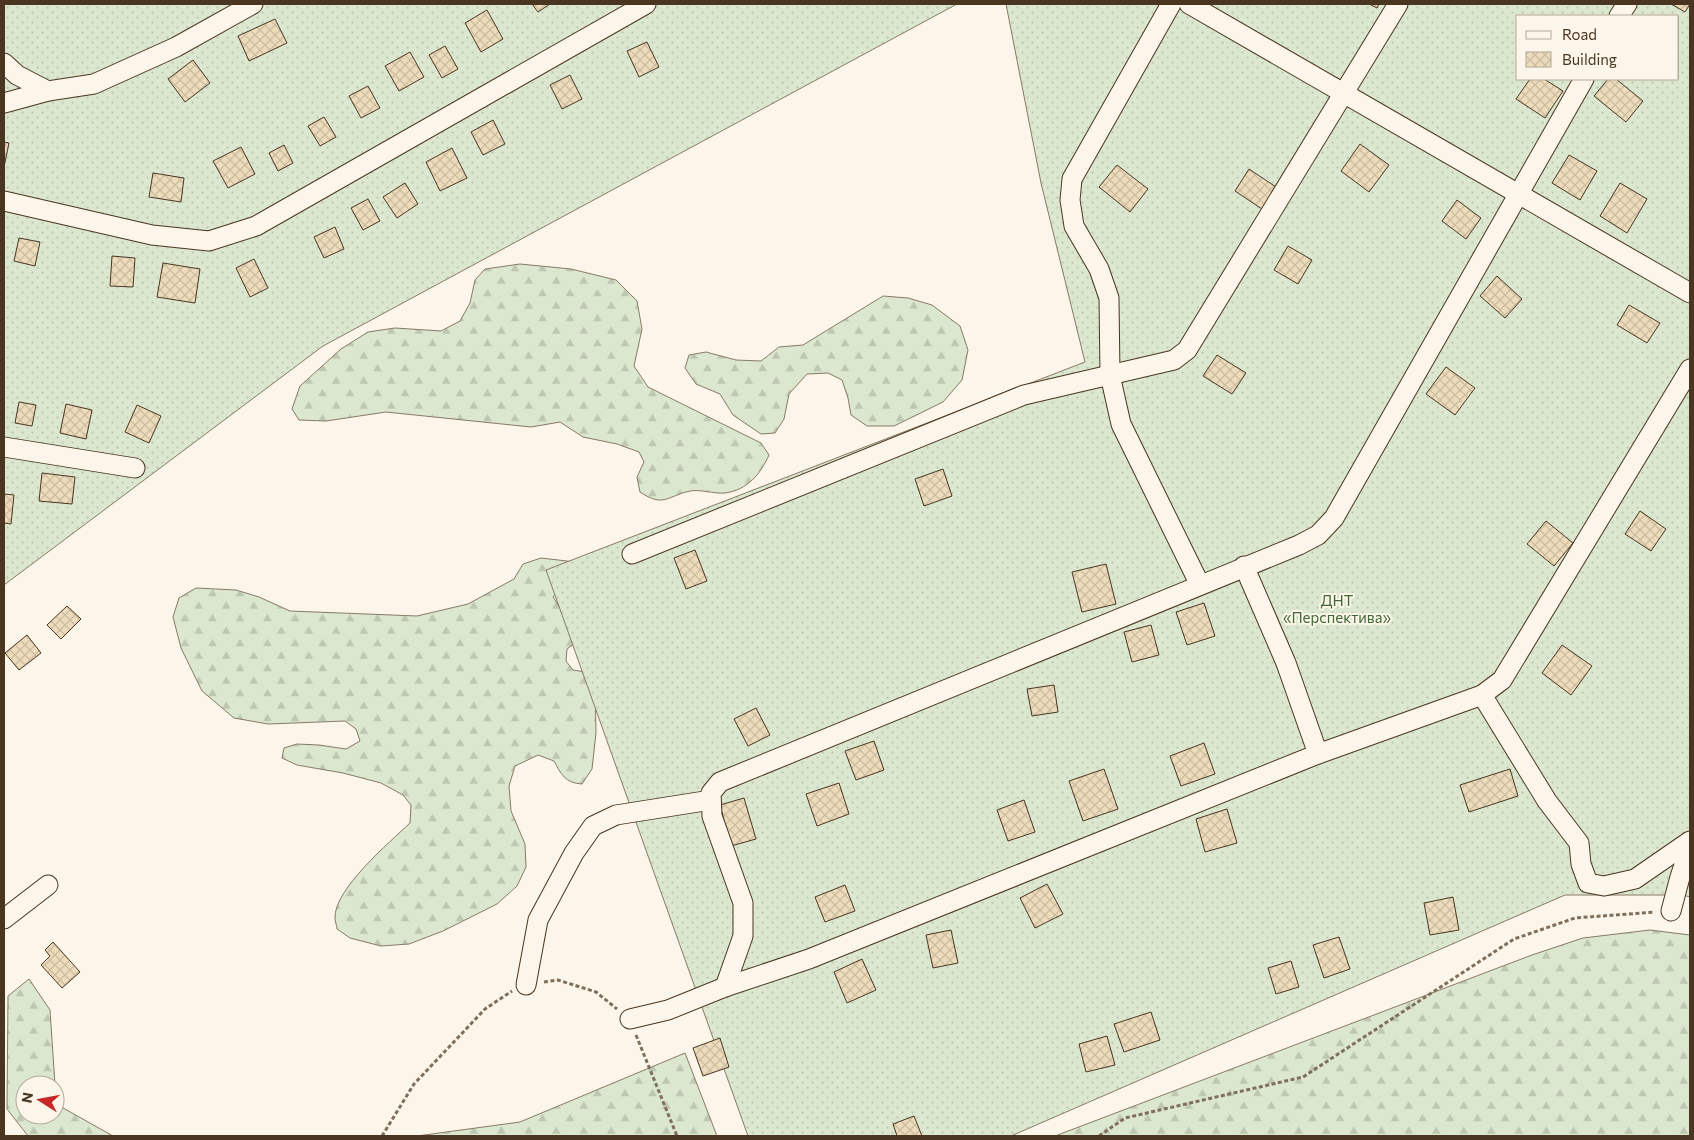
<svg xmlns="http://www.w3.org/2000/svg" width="1694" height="1140" font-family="Commissioner,sans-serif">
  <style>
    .forest { fill: url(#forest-firs); stroke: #887966 }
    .garden { fill: url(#garden-dots); stroke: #887966; fill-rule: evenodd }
    .building { fill: url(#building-cross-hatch); stroke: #4a3520 }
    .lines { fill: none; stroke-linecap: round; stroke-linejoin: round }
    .minor-casing { stroke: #4a3520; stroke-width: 21 }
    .path { stroke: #7f6f5c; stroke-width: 3; stroke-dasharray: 4 2.5; stroke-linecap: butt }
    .minor { stroke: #fbf6e9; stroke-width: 19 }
    .labels { text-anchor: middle; stroke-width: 4; stroke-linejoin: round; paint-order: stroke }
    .park-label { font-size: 15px; fill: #436837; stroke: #fbf6e9 }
  </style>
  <defs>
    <pattern id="forest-firs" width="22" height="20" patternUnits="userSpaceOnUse" patternTransform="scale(1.25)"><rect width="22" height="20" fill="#dce7d0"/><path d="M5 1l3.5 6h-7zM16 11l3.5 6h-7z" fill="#bec7b2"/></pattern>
    <pattern id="garden-dots" width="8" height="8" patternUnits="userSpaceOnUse" patternTransform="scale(1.25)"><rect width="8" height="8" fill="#dce7d0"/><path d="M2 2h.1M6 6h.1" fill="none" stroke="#bec7b2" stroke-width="1.8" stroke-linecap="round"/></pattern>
    <pattern id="building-cross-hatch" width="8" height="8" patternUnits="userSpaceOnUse" patternTransform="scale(1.25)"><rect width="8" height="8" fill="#ecdcbc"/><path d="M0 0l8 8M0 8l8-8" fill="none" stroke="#ccbda1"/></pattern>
  </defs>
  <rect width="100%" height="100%" fill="#fbf6e9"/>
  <!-- forest -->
  <g class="forest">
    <path d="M520 264 571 269 616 280 637 301 642 329 634 366 648 387 761 443 769 455C760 475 747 490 725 493 713 494 701 489 690 491 667 496 664 508 640 492L637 477 644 462 639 452 617 444 583 437 560 422 531 427 386 412 326 421 299 420 292 409 300 386 341 349 368 332 395 328 441 331 460 321 470 303 475 280 485 269Z"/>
    <polygon points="883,296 908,298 932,305 960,326 968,350 962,380 943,402 894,426 867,426 851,415 848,398 842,380 828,373 807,374 789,394 784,419 775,433 761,434 733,415 720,394 696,384 685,368 689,355 706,352 736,360 761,361 779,347 803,345"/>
    <path d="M541 558 584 563 553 597 581 639 567 649 566 661 573 670 586 672 595 683 596 733 592 769 582 784C565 783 561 774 554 761L538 755 515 766 509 786 511 811 525 844 526 867 517 886 497 904 443 931 409 944 381 946 350 938 337 929C337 926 335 922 335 918 334 889 390 842 410 823L411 805 403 795 381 783 343 773 297 765 282 758 284 748 297 744 319 745 346 749 360 741 356 729 345 721 268 724 234 718 202 691 181 648 173 617 179 598 196 588 236 590 259 597 290 611 417 616 468 604 514 579 523 564Z"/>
    <polygon points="1650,930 1690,935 1690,1136 1055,1136 1532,955 1583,938"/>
    <polygon points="29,979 50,1010 55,1085 25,1085 25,1115 55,1115 55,1089 56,1104 113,1136 28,1136 7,1109 8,996"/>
    <polygon points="685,1053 717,1136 417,1136 520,1122"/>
  </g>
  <!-- garden -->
  <g class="garden">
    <polygon points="4,4 957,4 323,346 4,585"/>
    <path d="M1006 4H1690V897L1683 895H1565L1011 1136H748L546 570 1085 362 1041 183ZM1518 16H1678V79H1518Z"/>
  </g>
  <!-- building -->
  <g class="building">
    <polygon points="532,4 550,4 538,12"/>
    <polygon points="1369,4 1379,4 1377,8"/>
    <polygon points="1671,4 1690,4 1685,12"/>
    <polygon points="487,10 503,39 481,52 465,23"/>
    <polygon points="275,19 287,43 249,61 238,36"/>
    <polygon points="647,42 659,67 639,77 627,51"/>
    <polygon points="445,46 458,69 442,78 429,55"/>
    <polygon points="410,52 424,77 399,91 385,66"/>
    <polygon points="193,60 210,83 185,102 168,79"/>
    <polygon points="570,75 582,99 562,109 550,85"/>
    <polygon points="1530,79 1544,79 1563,91 1545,118 1516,99"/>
    <polygon points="1608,79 1616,79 1643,101 1626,122 1594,96"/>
    <polygon points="368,86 380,108 361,118 349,96"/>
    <polygon points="324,117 336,137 320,146 308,126"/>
    <polygon points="493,120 505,144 483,155 471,132"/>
    <polygon points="4,142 9,143 4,167"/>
    <polygon points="1360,144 1389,165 1369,192 1341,171"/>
    <polygon points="284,145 293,163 278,171 269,153"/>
    <polygon points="241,147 255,174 228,188 213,161"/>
    <polygon points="452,148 467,178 440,191 426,162"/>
    <polygon points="1569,155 1597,171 1580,200 1552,183"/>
    <polygon points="1117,165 1148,189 1130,212 1099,187"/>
    <polygon points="1249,169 1276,187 1262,209 1235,191"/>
    <polygon points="153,173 184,178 181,202 149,197"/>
    <polygon points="405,183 418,204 397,218 383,197"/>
    <polygon points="1620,183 1647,199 1627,233 1600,216"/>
    <polygon points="368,199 380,221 363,230 351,208"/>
    <polygon points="1457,200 1481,218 1466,239 1442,221"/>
    <polygon points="335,227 344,249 324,258 314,237"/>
    <polygon points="19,238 40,242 35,266 14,261"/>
    <polygon points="1288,246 1312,260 1298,284 1274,270"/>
    <polygon points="112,256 135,258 133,287 110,286"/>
    <polygon points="254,259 268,288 250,297 236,268"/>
    <polygon points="163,263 200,269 195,303 157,297"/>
    <polygon points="1497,276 1522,299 1505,318 1480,296"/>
    <polygon points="1629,305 1660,323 1647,343 1617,325"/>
    <polygon points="1217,355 1246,373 1232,394 1203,376"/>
    <polygon points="1446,367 1475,388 1455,415 1426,394"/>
    <polygon points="19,402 36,405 32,426 15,423"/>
    <polygon points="66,404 92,410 86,439 60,433"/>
    <polygon points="137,405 161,416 149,443 125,432"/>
    <polygon points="943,469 952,496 924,506 915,479"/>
    <polygon points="42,473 75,477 72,504 39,501"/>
    <polygon points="4,494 14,495 11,524 4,523"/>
    <polygon points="1640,511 1666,529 1651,551 1625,534"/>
    <polygon points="1546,521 1573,543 1554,566 1527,544"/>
    <polygon points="695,550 707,581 686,589 674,558"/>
    <polygon points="1106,564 1116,604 1082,612 1072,572"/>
    <polygon points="1204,603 1215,636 1187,645 1176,612"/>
    <polygon points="67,606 81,619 61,639 47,625"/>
    <polygon points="1151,625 1159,655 1132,662 1124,632"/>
    <polygon points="27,635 41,653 19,670 5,653"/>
    <polygon points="1562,645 1592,666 1571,695 1542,673"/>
    <polygon points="1054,685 1058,712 1032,716 1027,689"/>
    <polygon points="756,708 770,735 748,746 734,719"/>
    <polygon points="874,741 884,770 856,780 845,751"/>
    <polygon points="1204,743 1215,774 1181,786 1170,756"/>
    <polygon points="1104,769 1118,809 1083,821 1069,781"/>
    <polygon points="1510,769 1518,796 1469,812 1460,785"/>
    <polygon points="839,783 849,814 817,826 806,794"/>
    <polygon points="744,798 756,839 731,846 720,805"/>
    <polygon points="1024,800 1035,832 1008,841 997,810"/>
    <polygon points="1227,809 1237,843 1205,852 1196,819"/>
    <polygon points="1047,884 1063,914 1035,928 1020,898"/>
    <polygon points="845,885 855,911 825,922 815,897"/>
    <polygon points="1453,897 1459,930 1430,935 1424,903"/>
    <polygon points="951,930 958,963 933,968 926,935"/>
    <polygon points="1339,937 1350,969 1324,978 1313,945"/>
    <polygon points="53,942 80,972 62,988 41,965 50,956 45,950"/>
    <polygon points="862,959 876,990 847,1003 834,972"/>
    <polygon points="1291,961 1299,987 1276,994 1268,968"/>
    <polygon points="1151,1012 1160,1040 1124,1052 1114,1024"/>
    <polygon points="1107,1036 1115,1065 1086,1072 1079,1044"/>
    <polygon points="720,1038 729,1067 703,1076 693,1048"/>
    <polygon points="914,1116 922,1136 897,1136 893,1124"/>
  </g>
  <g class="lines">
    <!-- minor casing -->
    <g class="minor-casing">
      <g id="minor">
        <polyline points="1171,4 1072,179 1070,200 1074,226 1099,269 1109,298 1110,375 1121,424 1200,585"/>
        <polyline points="1189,4 1690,293"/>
        <polyline points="1619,16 1627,4"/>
        <polyline points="4,63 17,75 48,91"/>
        <polyline points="4,103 48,91 94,84 176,47 253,4"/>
        <polyline points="4,201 152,235 209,241 256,226 646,4"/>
        <polyline points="4,447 135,468"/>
        <polyline points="632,554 1024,395 1174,360 1187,350 1398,4"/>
        <polyline points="1244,566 1286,663 1318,754"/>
        <polyline points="1482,695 1547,801 1579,843 1581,864 1588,883 1604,886 1635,879 1690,841"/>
        <polyline points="1671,911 1680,877 1690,847"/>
        <polyline points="4,919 48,885"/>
        <polyline points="526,985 538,920 574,853 593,826 616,815 711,800"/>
        <polyline points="725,987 743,936 743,903 712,816 711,793 720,782 1299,545 1318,535 1334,518 1584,79"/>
        <polyline points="630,1019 668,1010 725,987 809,959 1318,754 1482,695 1502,680 1690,369"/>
      </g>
    </g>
    <!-- path -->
    <g class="path">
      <polyline points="544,982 558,980 596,992 617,1009"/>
      <polyline points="636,1035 677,1136"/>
      <polyline points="382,1136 414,1084 485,1009 512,991"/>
      <polyline points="1099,1136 1125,1118 1303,1077 1514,939 1575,918 1655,912"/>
    </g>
    <!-- minor -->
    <use href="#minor" class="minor"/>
  </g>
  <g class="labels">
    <!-- park labels -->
    <g class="park-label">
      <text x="1337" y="606">ДНТ<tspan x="1337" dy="17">«Перспектива»</tspan></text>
    </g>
  </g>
  <!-- border -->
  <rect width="1694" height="1140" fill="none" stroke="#4a3520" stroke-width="10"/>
  <!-- legend -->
  <rect x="1516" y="15" width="162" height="65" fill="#fbf6e9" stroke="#b4a999"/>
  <rect x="1526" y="31" width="25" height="8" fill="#fbf6e9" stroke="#b4a999"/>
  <text x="1562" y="40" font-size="15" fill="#4a3520">Road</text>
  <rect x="1526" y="52" width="25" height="15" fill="url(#building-cross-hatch)" stroke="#b4a999"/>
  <text x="1562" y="65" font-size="15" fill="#4a3520">Building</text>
  <!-- north arrow -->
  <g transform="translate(40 1100) rotate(281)"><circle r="24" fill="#fbf6e9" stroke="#b4a999"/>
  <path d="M0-4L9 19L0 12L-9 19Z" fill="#c62828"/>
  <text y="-8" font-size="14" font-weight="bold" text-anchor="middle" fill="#4a3520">N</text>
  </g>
</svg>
